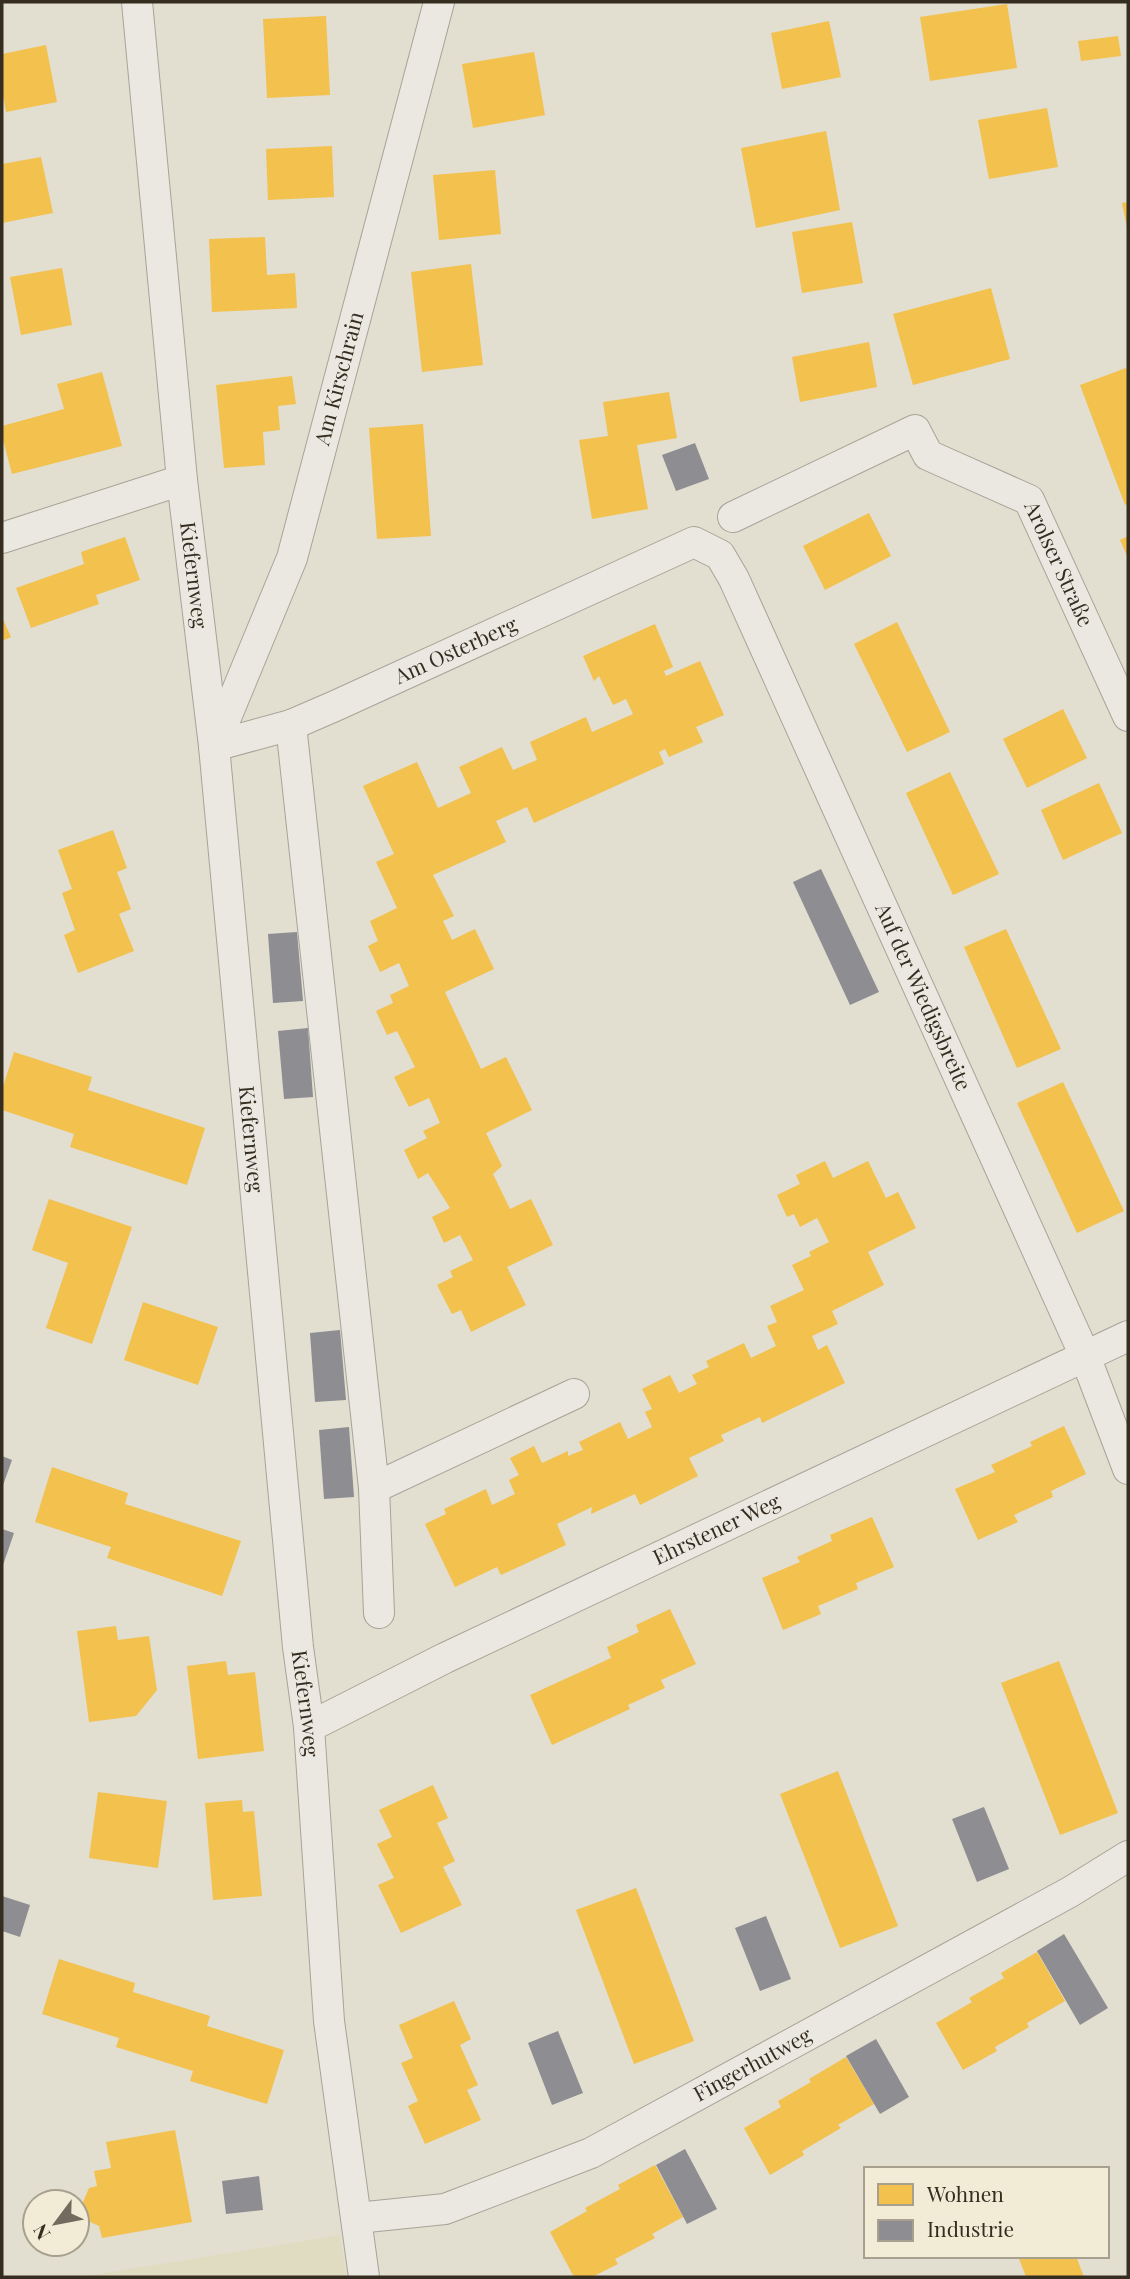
<svg xmlns="http://www.w3.org/2000/svg" width="1130" height="2279" font-family="'Playfair Display',serif">
  <style>
    .farmland { fill: #e0dcc2 }
    .homes { fill: #f2c14e }
    .industry { fill: #8d8d92 }
    .lines { fill: none; stroke-linecap: round; stroke-linejoin: round }
    .street-casing { stroke: #a8a398; stroke-width: 32 }
    .street { stroke: #eae8e0; stroke-width: 30 }
    .labels { text-anchor: middle; stroke-width: 7; stroke-linejoin: round; paint-order: stroke }
    .street-label { font-size: 21px; fill: #362d21; stroke: #f2ecd7 }
  </style>
  <rect width="100%" height="100%" fill="#e2ded0"/>
  <!-- farmland -->
  <polygon class="farmland" points="340,2235 346,2277 80,2277"/>
  <!-- homes -->
  <g class="homes">
    <polygon points="1007,4 1017,68 930,81 920,17"/>
    <polygon points="326,16 330,95 267,98 263,19"/>
    <polygon points="829,21 841,77 782,89 771,33"/>
    <polygon points="1118,36 1121,56 1081,61 1078,41"/>
    <polygon points="46,45 57,102 6,112 2,90 2,54"/>
    <polygon points="534,52 545,115 473,128 462,64"/>
    <polygon points="1047,108 1058,167 989,179 978,120"/>
    <polygon points="826,131 840,210 756,228 741,148"/>
    <polygon points="332,146 334,197 268,200 266,149"/>
    <polygon points="41,157 53,213 2,223 2,164"/>
    <polygon points="495,170 501,234 439,240 433,175"/>
    <polygon points="1128,202 1128,228 1127,228 1122,203"/>
    <polygon points="852,222 863,283 802,293 792,232"/>
    <polygon points="265,237 267,275 295,273 297,308 212,312 209,239"/>
    <polygon points="471,264 483,365 422,372 411,272"/>
    <polygon points="62,268 72,325 21,335 10,277"/>
    <polygon points="991,288 1010,359 913,385 893,314"/>
    <polygon points="869,342 877,387 800,402 792,357"/>
    <polygon points="1126,368 1128,373 1128,503 1125,505 1080,385"/>
    <polygon points="102,372 122,446 12,474 2,436 2,426 64,409 57,384"/>
    <polygon points="292,376 296,404 278,406 280,430 263,432 265,465 224,468 216,385"/>
    <polygon points="669,392 677,438 637,445 648,509 592,519 579,440 608,436 603,402"/>
    <polygon points="423,424 431,536 377,539 369,428"/>
    <polygon points="869,513 891,556 825,590 803,546"/>
    <polygon points="1128,536 1128,558 1120,540"/>
    <polygon points="125,537 140,580 96,595 99,604 31,628 16,588 84,564 81,552"/>
    <polygon points="2,617 11,637 2,641"/>
    <polygon points="897,622 950,732 907,752 854,644"/>
    <polygon points="655,624 673,667 664,671 666,676 700,661 724,715 696,727 703,742 669,757 665,749 659,752 664,764 534,823 527,807 496,821 506,842 433,875 454,916 443,921 452,940 475,929 494,969 445,992 481,1069 506,1057 532,1110 486,1133 502,1166 493,1174 510,1209 531,1199 553,1245 507,1267 526,1305 471,1332 461,1310 452,1314 437,1285 453,1277 450,1271 473,1260 460,1235 444,1243 432,1217 450,1208 428,1173 418,1179 404,1150 427,1138 423,1131 440,1123 429,1098 409,1107 394,1077 415,1067 397,1031 387,1035 376,1011 393,1003 390,995 409,986 399,963 380,972 368,946 378,941 370,921 397,908 376,862 394,854 363,786 417,762 438,808 471,793 459,767 502,747 513,770 537,760 530,742 586,717 592,732 633,714 626,699 613,705 599,676 594,681 583,656"/>
    <polygon points="1063,709 1087,758 1027,788 1003,739"/>
    <polygon points="950,772 999,874 953,895 906,793"/>
    <polygon points="1099,783 1122,833 1063,860 1041,810"/>
    <polygon points="113,830 127,868 117,872 131,909 119,914 134,951 78,973 64,935 75,930 62,893 72,889 58,850"/>
    <polygon points="1006,929 1061,1049 1017,1068 964,947"/>
    <polygon points="14,1052 92,1077 88,1090 205,1128 187,1185 70,1147 74,1134 2,1110 2,1090"/>
    <polygon points="1063,1082 1124,1211 1077,1233 1017,1103"/>
    <polygon points="825,1161 833,1178 868,1161 886,1198 898,1192 916,1228 868,1252 884,1285 832,1311 838,1324 812,1336 818,1350 827,1345 845,1383 762,1423 760,1417 721,1435 724,1441 689,1458 698,1476 640,1505 635,1494 591,1514 592,1507 557,1524 566,1545 501,1575 497,1567 455,1587 425,1524 446,1514 444,1509 486,1489 492,1505 515,1494 509,1480 519,1475 510,1458 534,1446 542,1463 568,1451 568,1456 583,1450 579,1442 620,1422 628,1439 652,1427 645,1412 652,1409 642,1389 670,1375 679,1393 697,1384 692,1375 709,1367 706,1361 744,1343 751,1358 776,1346 767,1326 777,1322 770,1306 804,1290 792,1265 811,1256 809,1252 829,1242 817,1218 800,1227 794,1214 787,1217 777,1195 800,1184 796,1175"/>
    <polygon points="49,1199 132,1227 92,1344 46,1328 68,1263 32,1250"/>
    <polygon points="143,1302 218,1327 198,1385 124,1360"/>
    <polygon points="1064,1426 1086,1474 1051,1491 1053,1497 1014,1515 1018,1522 978,1540 955,1489 995,1472 991,1465 1032,1446 1030,1442"/>
    <polygon points="52,1467 128,1493 125,1504 241,1541 222,1596 107,1558 111,1547 35,1522"/>
    <polygon points="872,1517 894,1567 856,1583 858,1589 818,1606 821,1614 783,1630 762,1578 800,1562 797,1557 832,1541 830,1535"/>
    <polygon points="670,1609 696,1664 661,1680 665,1688 628,1705 630,1709 552,1745 530,1695 611,1658 607,1647 639,1632 636,1625"/>
    <polygon points="116,1626 118,1640 149,1636 157,1690 136,1716 89,1722 77,1631"/>
    <polygon points="226,1661 228,1675 255,1672 264,1751 198,1759 187,1666"/>
    <polygon points="1059,1661 1118,1813 1060,1835 1001,1683"/>
    <polygon points="838,1771 898,1926 840,1948 780,1794"/>
    <polygon points="433,1785 448,1818 437,1823 455,1861 443,1867 462,1905 401,1933 378,1885 394,1878 377,1844 392,1837 379,1810"/>
    <polygon points="98,1792 167,1801 158,1868 89,1858"/>
    <polygon points="242,1800 243,1812 254,1811 262,1896 213,1900 205,1803"/>
    <polygon points="636,1888 694,2041 634,2064 576,1910"/>
    <polygon points="1037,1952 1065,2001 1027,2023 1029,2027 995,2047 997,2051 963,2070 936,2023 972,2002 969,1998 1004,1978 1001,1973"/>
    <polygon points="59,1959 135,1983 133,1992 210,2016 207,2026 284,2050 267,2104 190,2081 193,2071 116,2047 119,2038 42,2014"/>
    <polygon points="454,2001 471,2039 460,2045 478,2085 467,2090 481,2120 425,2144 408,2106 418,2101 401,2063 413,2058 399,2025"/>
    <polygon points="846,2057 874,2104 838,2125 841,2128 802,2151 804,2155 770,2175 744,2128 781,2107 778,2101 811,2082 809,2079"/>
    <polygon points="175,2130 192,2222 102,2238 99,2226 77,2216 89,2188 97,2186 94,2171 111,2168 106,2142"/>
    <polygon points="655,2165 683,2217 652,2234 655,2238 615,2259 618,2264 592,2277 574,2277 550,2232 587,2211 585,2208 620,2189 618,2185"/>
    <polygon points="1018,2256 1076,2256 1084,2277 1026,2277"/>
  </g>
  <!-- industry -->
  <g class="industry">
    <polygon points="695,443 709,479 676,491 662,455"/>
    <polygon points="821,869 879,992 850,1005 793,882"/>
    <polygon points="297,932 303,1001 273,1003 268,934"/>
    <polygon points="308,1028 313,1097 284,1099 278,1031"/>
    <polygon points="340,1330 346,1400 315,1402 310,1333"/>
    <polygon points="349,1427 354,1497 324,1499 319,1430"/>
    <polygon points="2,1456 12,1460 2,1488"/>
    <polygon points="2,1529 14,1533 2,1568"/>
    <polygon points="984,1807 1009,1869 977,1882 952,1819"/>
    <polygon points="2,1896 30,1905 20,1937 2,1931"/>
    <polygon points="766,1916 791,1979 760,1991 735,1928"/>
    <polygon points="1064,1934 1108,2008 1080,2025 1037,1951"/>
    <polygon points="558,2031 583,2093 552,2105 528,2043"/>
    <polygon points="876,2039 909,2097 880,2114 846,2056"/>
    <polygon points="685,2149 717,2209 687,2224 656,2165"/>
    <polygon points="259,2176 263,2210 226,2214 222,2181"/>
  </g>
  <g class="lines">
    <!-- street casing -->
    <g class="street-casing">
      <g id="street">
        <path id="s1" d="M137 2 182 480 214 746 298 1647 309 1727 329 2021 364 2277"/>
        <path id="s2" d="M733 517 915 430 928 455 1029 500 1128 716"/>
        <polyline points="2,538 182,480"/>
        <polyline points="291,725 374,1488 379,1613"/>
        <path id="s3" d="M215 744 292 558 439 2"/>
        <path id="s4" d="M214 746 291 725 335 706 694 542 720 555 734 579 1085 1356 1128 1469"/>
        <polyline points="374,1488 574,1394"/>
        <path id="s5" d="M309 1727 445 1658 1128 1336"/>
        <path id="s6" d="M357 2218 445 2209 591 2153 1070 1892 1128 1856"/>
      </g>
    </g>
    <!-- street -->
    <use href="#street" class="street"/>
  </g>
  <g class="labels">
    <!-- street labels -->
    <g class="street-label">
      <text dy="7" stroke="none"><textPath href="#s3" startOffset="387">Am Kirschrain</textPath></text>
      <text dy="7" stroke="none"><textPath href="#s2" startOffset="411">Arolser Straße</textPath></text>
      <text dy="7" stroke="none"><textPath href="#s1" startOffset="576">Kiefernweg</textPath></text>
      <text dy="7" stroke="none"><textPath href="#s4" startOffset="261">Am Osterberg</textPath></text>
      <text dy="7" stroke="none"><textPath href="#s4" startOffset="1038">Auf der Wiedigsbreite</textPath></text>
      <text dy="7" stroke="none"><textPath href="#s1" startOffset="1143">Kiefernweg</textPath></text>
      <text dy="7" stroke="none"><textPath href="#s5" startOffset="453">Ehrstener Weg</textPath></text>
      <text dy="7" stroke="none"><textPath href="#s1" startOffset="1710">Kiefernweg</textPath></text>
      <text dy="7" stroke="none"><textPath href="#s6" startOffset="429">Fingerhutweg</textPath></text>
    </g>
  </g>
  <!-- border -->
  <rect width="1130" height="2279" fill="none" stroke="#362d21" stroke-width="7"/>
  <!-- legend -->
  <rect x="864" y="2167" width="245" height="91" fill="#f2ecd7" stroke="#a7a08e" stroke-width="2"/>
  <rect x="878" y="2184" width="35" height="21" fill="#f2c14e" stroke="#a7a08e" stroke-width="2"/>
  <text x="927" y="2202" font-size="21" fill="#362d21">Wohnen</text>
  <rect x="878" y="2220" width="35" height="21" fill="#8d8d92" stroke="#a7a08e" stroke-width="2"/>
  <text x="927" y="2237" font-size="21" fill="#362d21">Industrie</text>
  <!-- north arrow -->
  <g transform="translate(56 2223) rotate(238)"><circle r="33" fill="#f2ecd7" stroke="#a7a08e" stroke-width="2"/>
  <path d="M0-5L12 26L0 18L-12 26Z" fill="#726b5e"/>
  <text y="-10" font-size="19" font-weight="bold" text-anchor="middle" fill="#362d21">N</text>
  </g>
</svg>
